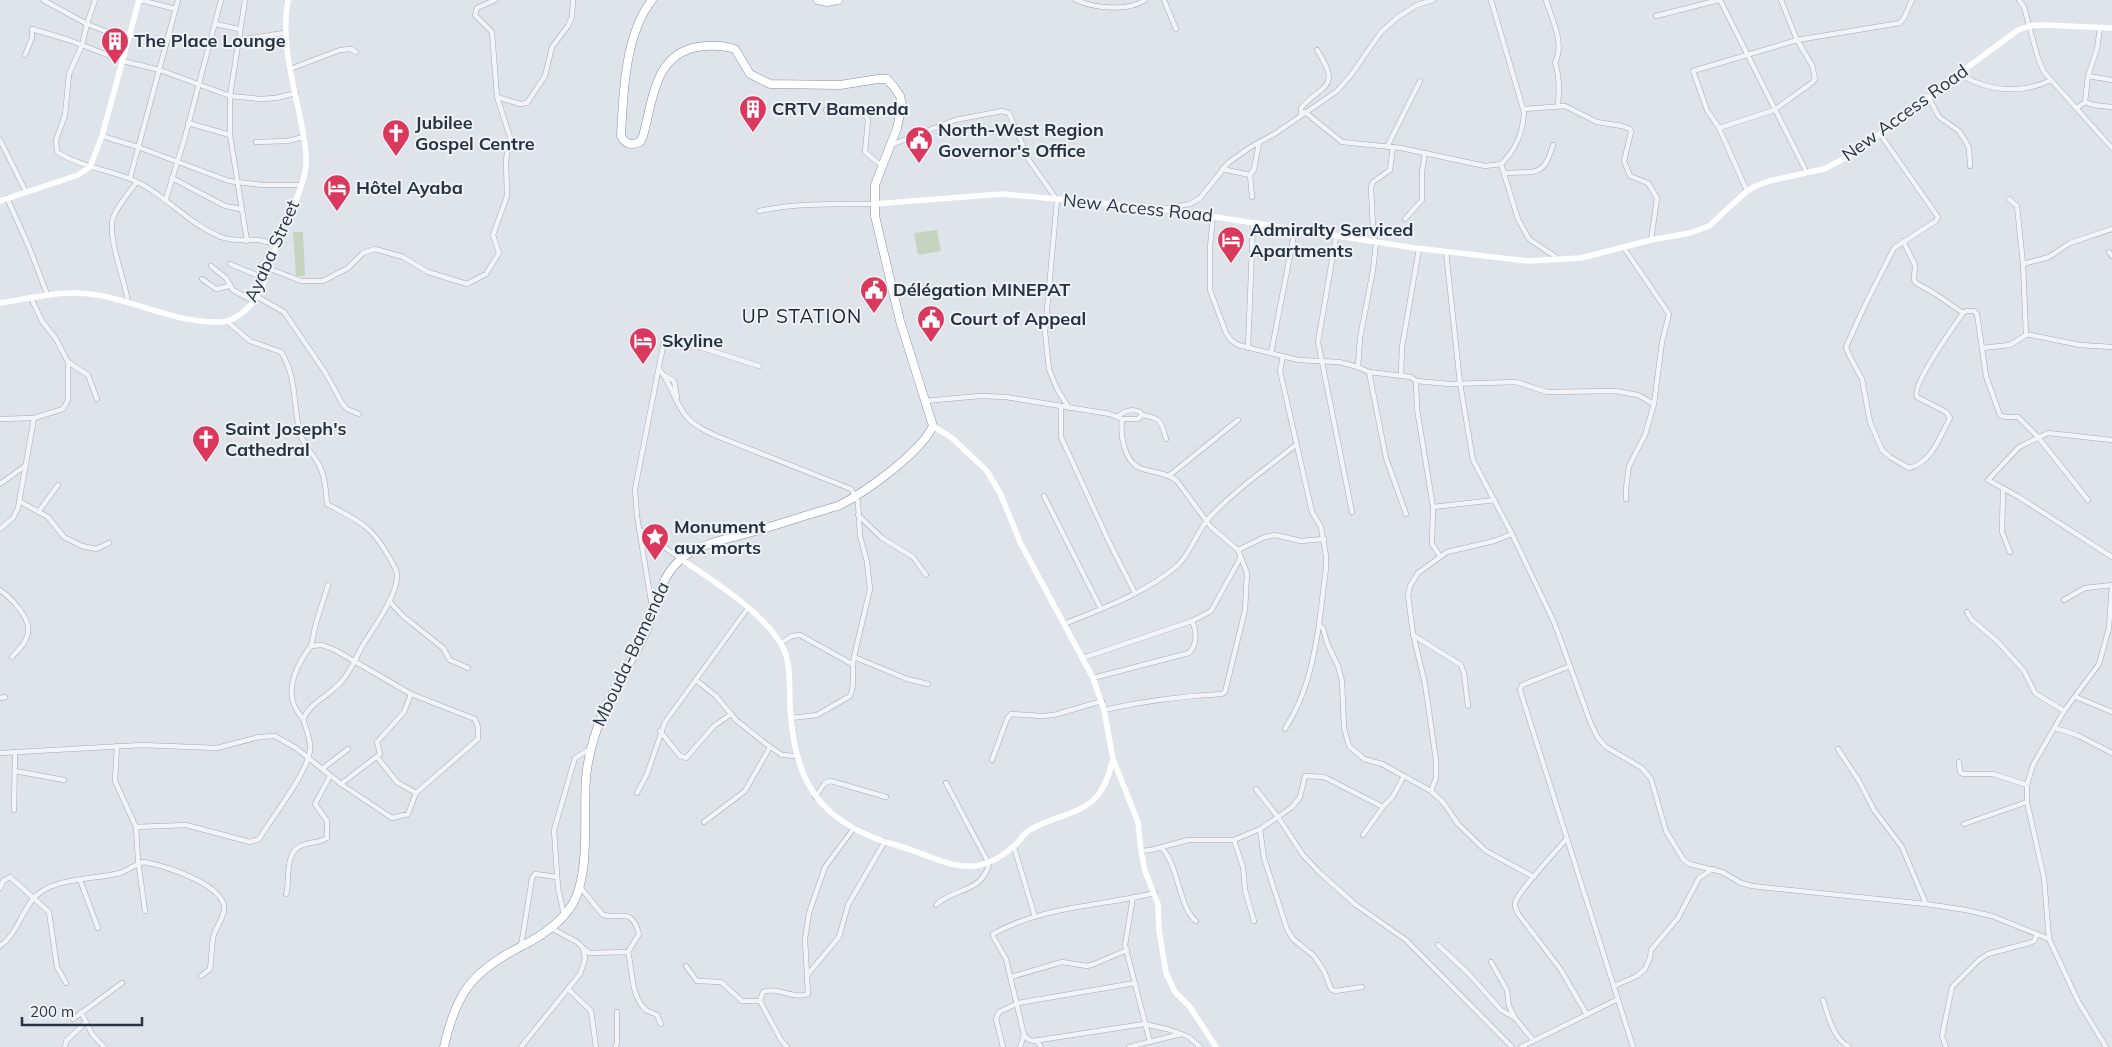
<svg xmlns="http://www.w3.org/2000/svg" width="2112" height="1047" font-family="Mulish,sans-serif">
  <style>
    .green { fill: #c6d4bf }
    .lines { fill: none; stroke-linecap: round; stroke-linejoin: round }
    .street-casing { stroke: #a4abb4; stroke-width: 5.5 }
    .highway-casing { stroke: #8592a2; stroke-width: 9 }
    .street { stroke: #f2f4f8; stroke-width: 4.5 }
    .secondary { stroke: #fff; stroke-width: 5.5 }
    .highway { stroke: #fff; stroke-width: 8 }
    .labels { text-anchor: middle; stroke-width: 4; stroke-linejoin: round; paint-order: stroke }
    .poi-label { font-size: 18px; font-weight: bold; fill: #263342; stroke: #eff3f7; text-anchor: start }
    .street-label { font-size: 18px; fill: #263342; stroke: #eff3f7 }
    .neighbourhood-label { font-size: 19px; letter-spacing: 1px; fill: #192433; stroke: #eff3f7 }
  </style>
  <rect width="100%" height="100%" fill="#dfe4ea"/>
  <!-- green -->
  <g class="green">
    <polygon points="937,230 941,251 918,255 914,233"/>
    <polygon points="293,232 303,232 305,276 296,276"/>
  </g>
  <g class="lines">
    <!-- street casing -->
    <g class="street-casing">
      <g id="street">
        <path d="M43 0 87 24 82 45 69 74 65 115 56 140 57 152C80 166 104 169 128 178 163 191 186 223 221 237 233 242 245 239 258 240 264 241 271 243 277 244"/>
        <polyline points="95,0 87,24 128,40"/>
        <polyline points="140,0 176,9"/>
        <polyline points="245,0 230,96 230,135 247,241"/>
        <path d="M1076 0C1094 8 1128 12 1145 0"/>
        <polyline points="1164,0 1176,29"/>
        <path d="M1546 0C1552 20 1565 42 1555 63 1560 77 1559 91 1558 106"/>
        <polyline points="1720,0 1807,173"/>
        <polyline points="2019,0 2024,7 2038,58 2044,72 2112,148"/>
        <polyline points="1656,16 1719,0"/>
        <polyline points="215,24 239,29"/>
        <polyline points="2100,28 2097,49 2088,76 2112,80"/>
        <polyline points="238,40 284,33"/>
        <polyline points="25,55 32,38 32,29 69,40 123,61 160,70 230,96 260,99 276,98 296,93"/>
        <polyline points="290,69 340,50 351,49 356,52"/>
        <path d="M1959 74C1988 91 2020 95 2051 80"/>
        <polyline points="497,97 520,104 527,103 545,76 552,47 568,26 572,17 573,0"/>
        <polyline points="1929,98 1939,117 1959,131 1966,142 1969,148 1970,166"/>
        <polyline points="2085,102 2093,105 2112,107"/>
        <polyline points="2077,108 2085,102 2088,76"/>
        <polyline points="1523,109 1565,106 1597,122 1622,126 1630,129 1631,132 1624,161 1630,176 1648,183 1657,198 1651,240"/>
        <polyline points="826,110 858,108 862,109 868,120 865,152 882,166"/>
        <path d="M1305 112 1342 142 1401 148 1485 166 1501 164C1515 151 1523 132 1524 112L1491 0"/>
        <path d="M1301 115V108C1323 83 1342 89 1317 50"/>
        <polyline points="188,123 230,135"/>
        <polyline points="1719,128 1774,110 1813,82 1815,78 1812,65 1797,40 1781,0"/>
        <path d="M1880 134 1938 217 1936 221 1894 248 1865 305 1846 347 1849 355 1862 379 1870 422 1882 450 1890 457 1909 468C1932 463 1940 436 1950 418L1946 412 1917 397C1911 385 1954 326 1963 313L1966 311H1974L1977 314 1986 376 2000 415 2005 417H2018L2038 437 2088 500"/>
        <polyline points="102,136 138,147 229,181 262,185 301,185"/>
        <polyline points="0,140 26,192"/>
        <polyline points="256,142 287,141 304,137"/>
        <polyline points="891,145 955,120 1002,111 1009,113 1029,160 1057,200 1045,332 1049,369 1057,389 1069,408"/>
        <polyline points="1387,147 1420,81"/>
        <polyline points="1501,164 1518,219 1529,239 1559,259"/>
        <polyline points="1222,169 1250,175 1254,169 1259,143"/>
        <path d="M1504 173C1535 171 1544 178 1553 145"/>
        <polyline points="1250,175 1252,197"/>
        <polyline points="130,178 178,0"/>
        <polyline points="172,178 225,206 241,209"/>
        <polyline points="1747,191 1719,128 1707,110 1693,71 1797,40 1900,23 1904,18 1912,0"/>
        <polyline points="7,198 29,247 47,294"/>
        <polyline points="166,199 185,137 221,0"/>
        <polyline points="2009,199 2017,206 2023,264 2026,335"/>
        <polyline points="1168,208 1190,204 1200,198 1228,163 1249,148 1276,133 1337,91 1351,75 1381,32 1398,17 1417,5 1433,0"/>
        <path d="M759 211C796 203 836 204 874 204"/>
        <polyline points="1213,216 1210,247 1210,290 1226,333 1231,340 1238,345 1298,360 1339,362 1358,367 1360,338 1373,270 1376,243 1373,229 1371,187 1373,182 1390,170 1393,147"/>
        <polyline points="1405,219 1422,200 1422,172 1425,153"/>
        <polyline points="1336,237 1318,342 1352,512"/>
        <polyline points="1903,241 1915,265 1914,280 1916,283 1934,293 1963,313"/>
        <polyline points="1624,248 1669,314 1662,342 1654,404 1645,435 1629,466 1626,488 1626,499"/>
        <polyline points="1446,252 1460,383 1473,460 1512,534 1554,622 1591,724 1598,738 1606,747 1642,768 1651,779 1666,831 1683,859 1689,864 1722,872 1741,883 1752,886 1926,904 1966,910 1992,916 2049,939"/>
        <polyline points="2109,252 2112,256"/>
        <polyline points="230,264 264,278"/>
        <polyline points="2023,264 2049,257 2070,243 2112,229"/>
        <polyline points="211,266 226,278 233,290 253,301"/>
        <polyline points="268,268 301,281 323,281 348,268 363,253 375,249 403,257 428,272 467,284 486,274 499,253 493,235 507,196 506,160 510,137 497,97 492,32 475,15 477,8 495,0"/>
        <polyline points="202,279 216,289 229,286"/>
        <polyline points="256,296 284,312 325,372 342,403 347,409 359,414"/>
        <path d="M128 302C125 280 107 237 113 218 117 206 129 193 136 183"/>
        <polyline points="1248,348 1253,224"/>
        <polyline points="1982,348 2010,345 2026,335 2031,335 2080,345 2112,347"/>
        <polyline points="1271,353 1295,230"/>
        <polyline points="1283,356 1280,371 1312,512 1321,527 1326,556 1326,568 1319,625 1323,628 1327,643 1338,666 1342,681 1344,728 1349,746 1364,759 1382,764 1431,791 1443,802 1458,824 1486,851 1534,877"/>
        <polyline points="68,362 88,375 97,399"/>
        <polyline points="1358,367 1369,372 1411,377 1416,381 1417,409 1433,507 1432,544 1440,556"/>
        <path d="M659 369C671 383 675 403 686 416 694 426 708 432 719 437L851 489 858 502 860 536 867 562 870 589 854 657 907 679 928 684"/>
        <polyline points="1369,372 1386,458 1406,514"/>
        <polyline points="664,375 674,381 677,397"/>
        <polyline points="1401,375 1402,347 1419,249"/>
        <polyline points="1416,381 1450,384 1516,382 1547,392 1615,391 1638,395 1654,404"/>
        <path d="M924 401 980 396 1006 397 1110 414 1122 419H1138L1142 415 1140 412C1131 408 1124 411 1117 417"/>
        <polyline points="1061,407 1061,437 1110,544 1135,593"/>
        <path d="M1142 415C1161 418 1161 421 1166 439"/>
        <polyline points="0,419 34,418 63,409 68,400 68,362 56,339 42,321 31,298"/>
        <polyline points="2112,440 2048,433 2019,447 1988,480 2019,497 2112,557"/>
        <polyline points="1170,475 1238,420"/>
        <polyline points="0,484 25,466"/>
        <polyline points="2003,489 2002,532 2010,552"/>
        <polyline points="1044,496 1101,609"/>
        <polyline points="19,501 48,517 64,537 82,546 96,549 109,543"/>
        <polyline points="1433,507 1495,500"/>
        <polyline points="39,511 58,485"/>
        <polyline points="858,515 882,538 913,557 926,575"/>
        <polyline points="0,529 13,518 18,508 34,418"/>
        <polyline points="639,529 681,559"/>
        <polyline points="1238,550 1265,537 1275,535 1301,541 1324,539"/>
        <path d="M0 590C10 597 30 617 28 631 28 641 18 650 12 657"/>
        <polyline points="2064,600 2085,588 2112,585"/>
        <polyline points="389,601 403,616 443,648 450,660 468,668"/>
        <polyline points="652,607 637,516 635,489 665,336 759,366"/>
        <polyline points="1967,612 1971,619 1998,642 2024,671 2035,693 2064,711"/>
        <path d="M1064 624C1101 609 1148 592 1178 565 1192 551 1197 531 1209 518 1235 490 1267 468 1297 444"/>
        <polyline points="1413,635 1461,665 1464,673 1468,706"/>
        <polyline points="781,643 792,636 800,635 852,664"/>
        <polyline points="311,646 316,623 328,585"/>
        <polyline points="1083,658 1192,621 1211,611 1241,557"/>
        <polyline points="1570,666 1522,685 1520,690 1633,1047"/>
        <path d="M1093 678 1189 653C1197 644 1197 632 1192 621"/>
        <polyline points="696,680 716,696 736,720 766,744 782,755 796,756"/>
        <polyline points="2076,697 2112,712"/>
        <polyline points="0,698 5,697"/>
        <path d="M1104 710C1143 701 1182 696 1222 694L1225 692 1245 610 1247 573 1238 550 1211 527 1177 481C1166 472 1153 473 1140 468 1124 461 1120 435 1122 419"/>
        <path d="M791 718 817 715 850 696C856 685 851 669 854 657"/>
        <polyline points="2055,728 2077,735 2112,753"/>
        <path d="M1285 729C1306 696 1313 663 1319 625"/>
        <polyline points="660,731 680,756 686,758 714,726 731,714"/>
        <polyline points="117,746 115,781 136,827 138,860 145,911"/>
        <polyline points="1838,749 1859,781 1874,810 1902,847 1926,904"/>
        <path d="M0 753 142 745 217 748 259 737 275 736 296 748 341 784 392 818 408 814 416 793 478 739V727L475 719 411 694 335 650 322 645 311 646C299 661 286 686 294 705 296 710 300 715 303 719"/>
        <polyline points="377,757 397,782 416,793"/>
        <polyline points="992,760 1007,719 1011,714 1042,716 1054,715 1102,701"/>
        <polyline points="1959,762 1960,772 1963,774 1993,774 2027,785"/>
        <polyline points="322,769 348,749"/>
        <polyline points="15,771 64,780"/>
        <polyline points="341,784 380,754 377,742 404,712 411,694"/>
        <polyline points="1256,789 1278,817 1292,807 1300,797 1305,776 1324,777 1383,807 1393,796 1404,776"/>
        <polyline points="1431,791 1436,778 1436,760 1425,684 1413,634 1408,595 1410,586 1418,573 1447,552 1494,541 1512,534"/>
        <polyline points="637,793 647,774 665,722 748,608"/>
        <polyline points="815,797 825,783 831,781 886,797"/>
        <polyline points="14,810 15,752"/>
        <polyline points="704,822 745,791 770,747"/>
        <polyline points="1964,824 2027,802"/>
        <path d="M136 827 186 825 250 842 259 839C271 819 308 772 310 750 311 740 306 728 303 719 311 702 329 696 341 682 352 670 357 654 366 640 376 625 398 593 397 575 397 569 392 563 389 557 371 525 359 521 327 504 326 491 325 475 318 463 312 453 304 445 300 434 293 406 297 376 281 352L250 341 228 322"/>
        <polyline points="1260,829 1264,858 1287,929 1293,939 1314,956 1324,971 1331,989 1335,991 1362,987"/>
        <polyline points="1363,835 1383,807"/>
        <path d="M1567 838C1558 850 1515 894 1515 904 1515 908 1517 912 1519 915L1561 970 1587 1015"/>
        <polyline points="1234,840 1243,867 1245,890 1254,921"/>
        <polyline points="1014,847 1035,917"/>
        <path d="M1162 848C1179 867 1179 908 1196 921"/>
        <polyline points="1141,851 1151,850 1188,840 1234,840 1260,829 1278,817 1303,855 1319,872 1356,905 1406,940 1512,1047"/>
        <polyline points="80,880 98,928"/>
        <path d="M580 887 603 915C621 919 632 907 639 934L628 952"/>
        <polyline points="0,888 3,881 10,877 49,912 57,967 66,983"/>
        <path d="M1155 893C1102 906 1042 906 993 934V936L1006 959 1024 1035 1028 1039 1033 1041 1144 1024 1167 1029 1181 1034 1189 1037 1200 1047"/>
        <path d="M286 894C290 889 284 859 297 848 306 841 318 844 327 838V821L315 804 330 776"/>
        <polyline points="1133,897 1125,945 1150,1042"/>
        <path d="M936 905C953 888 982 893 989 864L946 783"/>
        <polyline points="564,915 558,888 554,830 575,758 590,749"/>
        <polyline points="1438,945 1468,973 1501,1010 1515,1018"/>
        <path d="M0 946C17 934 20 915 33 899 51 877 94 880 120 873 129 870 135 864 144 862 165 866 217 882 224 905 226 914 217 926 214 934 211 945 212 957 210 969L201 976"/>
        <polyline points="521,946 532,878 535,874 557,877"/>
        <path d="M583 948 589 953 628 952C633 970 630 996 646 1010 649 1012 654 1013 657 1015L661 1024"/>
        <polyline points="1491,962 1507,990 1509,1006 1515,1018 1533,1040"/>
        <polyline points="686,966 697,981 721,982 742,1001 760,1001"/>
        <polyline points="808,974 839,937 848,905 885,841"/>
        <polyline points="1011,977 1062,962 1087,966 1094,964 1127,950"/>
        <polyline points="1614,986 1637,976 1645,969 1650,958 1651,950 1678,918 1699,878 1713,869"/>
        <polyline points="568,989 591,1011 596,1047"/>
        <path d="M1823 1000C1829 1017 1832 1037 1849 1047"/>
        <polyline points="81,1012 92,1034 104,1047"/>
        <polyline points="73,1019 122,983"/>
        <polyline points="1036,1040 1041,1047"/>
        <polyline points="65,1047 66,1041 86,1022"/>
        <polyline points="521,1047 580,974 585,959 583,948 577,942 551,928"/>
        <polyline points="615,1047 617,1044 617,1012"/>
        <path d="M787 1047 781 1040 760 1001 763 992C777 986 794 1000 808 994L805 939 809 913 825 867 854 828"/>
        <polyline points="1003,1047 996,1019 999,1012 1018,1003 1135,983"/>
        <polyline points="1020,1047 1024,1035"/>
        <polyline points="1129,1047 1181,1034"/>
        <polyline points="1521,1047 1618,999"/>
        <polyline points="1946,1047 1942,1036 1952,987 1979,960 1988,954 2029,943 2034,941 2037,934"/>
        <polyline points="2106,1047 2078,1001 2049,939 2044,878 2027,802 2027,785 2033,765 2064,711 2099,664 2109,628 2112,586"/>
      </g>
    </g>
    <!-- highway casing -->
    <g class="highway-casing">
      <g id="highway">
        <polyline points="818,0 827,2 838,0"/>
        <path d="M444 1047C456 994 471 972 520 947 540 937 560 924 572 905 591 874 583 814 586 778 589 743 602 713 618 682 628 665 639 648 647 629 657 604 659 578 681 559 700 543 729 539 752 532 781 524 809 514 838 506 866 492 920 453 933 426L900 321 875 216V185L897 128 902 105 900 96 894 87 887 79H878L840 85 770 84 750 74 735 49C722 45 711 45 697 47 654 55 653 101 643 136L640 142C631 146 625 144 621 136 623 94 625 34 652 0"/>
      </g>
    </g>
    <!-- street -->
    <use href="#street" class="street"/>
    <!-- secondary -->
    <g class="secondary">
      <polyline points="0,201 78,175 90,167 102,136 139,0"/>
      <polyline points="874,204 1002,194 1164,209 1415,248 1528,261 1581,258 1651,240 1690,233 1709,226 1747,191 1756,186 1769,181 1824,169 1843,159 1905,117 1945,84 2018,30 2030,26 2042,25 2112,28"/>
      <path d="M0 303C36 298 60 289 97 295 139 302 176 323 219 322 233 322 244 313 253 302 265 285 270 262 278 242 286 221 305 186 306 164 307 152 304 139 302 127 294 84 280 43 288 0"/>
      <polyline points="933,426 952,438 986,470 1000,493 1021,544 1093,678 1104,710 1113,759 1138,822 1141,851 1145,871 1158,904 1159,930 1166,973 1175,992 1190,1007 1216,1047"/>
      <path d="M681 559C714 581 761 611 781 644 792 662 789 688 790 708 794 769 810 811 870 836 885 843 902 846 917 852 956 867 979 877 1014 846 1019 842 1022 836 1027 832 1034 826 1046 823 1054 819 1093 806 1103 799 1113 759"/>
    </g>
    <!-- highway -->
    <use href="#highway" class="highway"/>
  </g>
  <!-- icons -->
  <defs>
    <g id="building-pin" transform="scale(1.4375)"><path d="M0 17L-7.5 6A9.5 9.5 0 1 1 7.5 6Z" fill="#da395d" stroke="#eff3f7"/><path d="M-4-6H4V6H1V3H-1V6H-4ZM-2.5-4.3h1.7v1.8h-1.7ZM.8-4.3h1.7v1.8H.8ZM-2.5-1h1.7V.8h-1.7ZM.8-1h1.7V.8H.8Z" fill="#fff"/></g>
    <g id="church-pin" transform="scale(1.4375)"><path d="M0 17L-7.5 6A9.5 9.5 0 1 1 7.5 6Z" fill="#da395d" stroke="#eff3f7"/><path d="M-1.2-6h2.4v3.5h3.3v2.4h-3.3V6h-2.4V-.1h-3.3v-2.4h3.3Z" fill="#fff"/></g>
    <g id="civic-pin" transform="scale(1.4375)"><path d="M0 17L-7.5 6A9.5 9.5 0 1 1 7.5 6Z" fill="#da395d" stroke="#eff3f7"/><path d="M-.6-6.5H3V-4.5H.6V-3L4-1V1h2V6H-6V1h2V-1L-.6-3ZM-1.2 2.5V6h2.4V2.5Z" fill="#fff"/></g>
    <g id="hotel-pin" transform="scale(1.4375)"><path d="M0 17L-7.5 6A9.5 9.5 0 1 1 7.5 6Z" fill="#da395d" stroke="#eff3f7"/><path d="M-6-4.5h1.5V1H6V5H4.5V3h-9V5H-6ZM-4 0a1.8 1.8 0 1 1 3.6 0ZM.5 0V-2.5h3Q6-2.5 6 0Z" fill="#fff"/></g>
    <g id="sight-pin" transform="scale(1.4375)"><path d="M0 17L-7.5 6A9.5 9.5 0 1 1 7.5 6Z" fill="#da395d" stroke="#eff3f7"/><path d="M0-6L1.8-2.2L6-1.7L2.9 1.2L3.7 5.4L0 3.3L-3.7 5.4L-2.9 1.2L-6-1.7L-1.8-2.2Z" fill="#fff"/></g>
  </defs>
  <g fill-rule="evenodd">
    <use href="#building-pin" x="115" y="41"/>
    <use href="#building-pin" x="753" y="109"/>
    <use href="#church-pin" x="396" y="133"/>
    <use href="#civic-pin" x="919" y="140"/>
    <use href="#hotel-pin" x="337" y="188"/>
    <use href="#hotel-pin" x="1231" y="240"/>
    <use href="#civic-pin" x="874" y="290"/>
    <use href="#civic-pin" x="931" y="319"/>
    <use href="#hotel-pin" x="643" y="341"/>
    <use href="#church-pin" x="206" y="439"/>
    <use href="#sight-pin" x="655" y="537"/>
  </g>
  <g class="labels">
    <!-- poi labels -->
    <g class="poi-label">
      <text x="134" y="47">The Place Lounge</text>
      <text x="772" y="115">CRTV Bamenda</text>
      <text x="415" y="129">Jubilee<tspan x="415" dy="21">Gospel Centre</tspan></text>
      <text x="938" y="136">North-West Region<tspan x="938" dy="21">Governor's Office</tspan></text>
      <text x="356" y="194">Hôtel Ayaba</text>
      <text x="1250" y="236">Admiralty Serviced<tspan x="1250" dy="21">Apartments</tspan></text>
      <text x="893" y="296">Délégation MINEPAT</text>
      <text x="950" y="325">Court of Appeal</text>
      <text x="662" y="347">Skyline</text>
      <text x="225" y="435">Saint Joseph's<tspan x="225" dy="21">Cathedral</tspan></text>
      <text x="674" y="533">Monument<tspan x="674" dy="21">aux morts</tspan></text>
    </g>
    <!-- street labels -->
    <g class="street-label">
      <text transform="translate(1905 113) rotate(-36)" y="6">New Access Road</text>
      <text transform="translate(1138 208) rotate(6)" y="6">New Access Road</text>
      <text transform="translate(272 251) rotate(-66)" y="6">Ayaba Street</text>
      <text transform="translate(631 654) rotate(-65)" y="6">Mbouda-Bamenda</text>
    </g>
    <!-- neighbourhood labels -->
    <g class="neighbourhood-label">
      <text x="802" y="323">UP STATION</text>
    </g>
  </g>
  <!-- scale -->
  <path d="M22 1017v8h120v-8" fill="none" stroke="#263342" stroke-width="2.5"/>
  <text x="30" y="1017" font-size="15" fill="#263342" stroke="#eff3f7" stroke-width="4" paint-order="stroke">200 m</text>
</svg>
